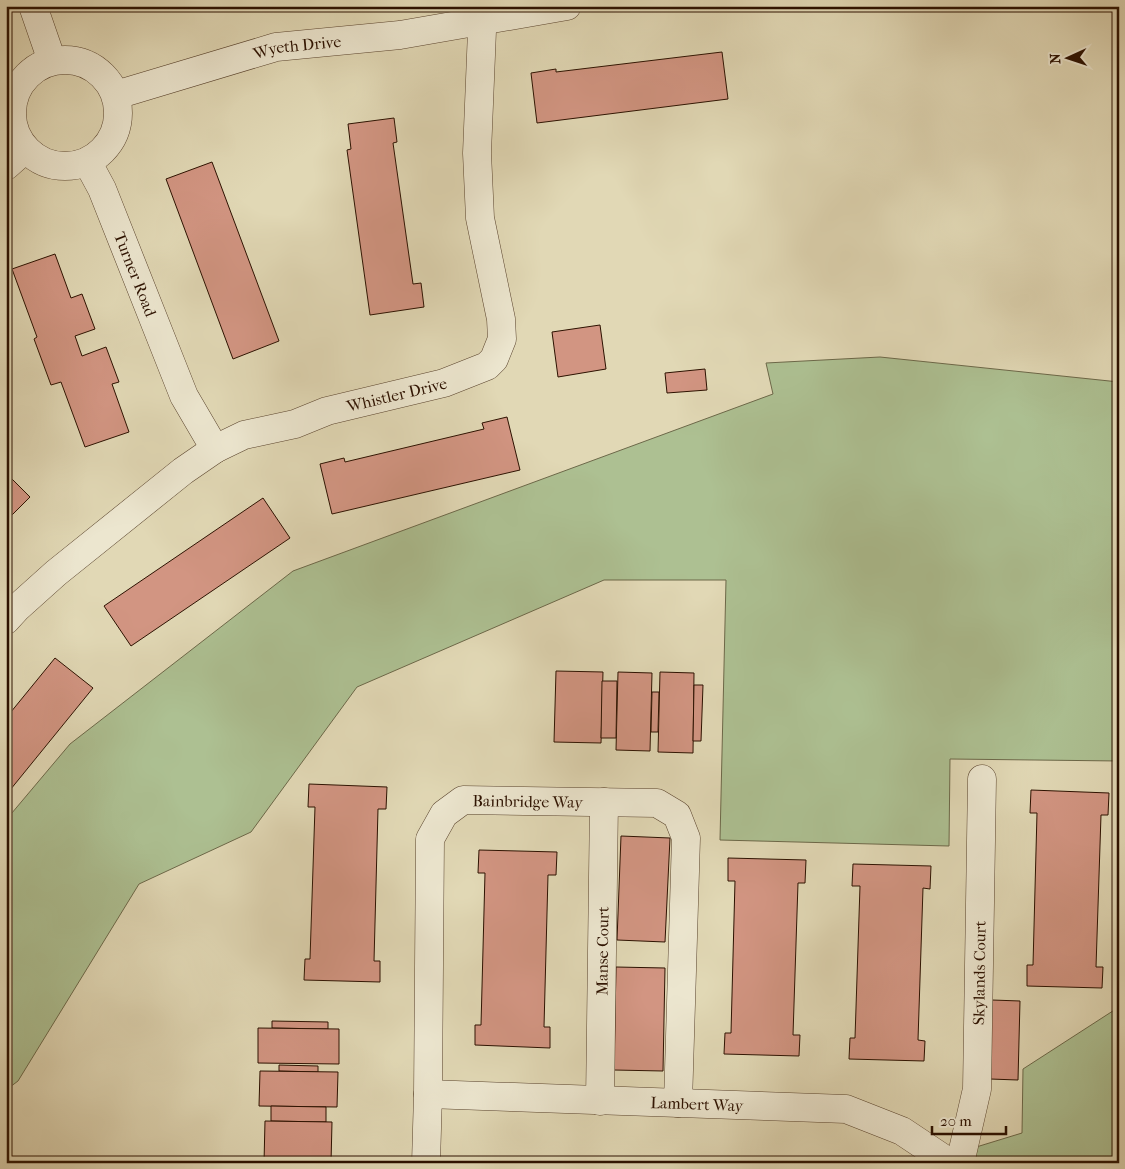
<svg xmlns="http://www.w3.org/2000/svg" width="1125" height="1169" font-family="'IM FELL French Canon',serif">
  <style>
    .green { fill: #adc092; stroke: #6c6849 }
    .building { fill: #d29582; stroke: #2c1100 }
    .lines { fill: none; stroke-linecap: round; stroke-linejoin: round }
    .minor-casing { stroke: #59432d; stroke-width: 29 }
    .minor { stroke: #ece6cf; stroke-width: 28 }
    .labels { text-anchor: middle; stroke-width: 5; stroke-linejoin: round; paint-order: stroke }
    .street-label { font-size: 16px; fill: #2c1100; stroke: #ece6cf }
  </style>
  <rect width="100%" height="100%" fill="#e1d8b5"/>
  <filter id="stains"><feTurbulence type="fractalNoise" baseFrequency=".004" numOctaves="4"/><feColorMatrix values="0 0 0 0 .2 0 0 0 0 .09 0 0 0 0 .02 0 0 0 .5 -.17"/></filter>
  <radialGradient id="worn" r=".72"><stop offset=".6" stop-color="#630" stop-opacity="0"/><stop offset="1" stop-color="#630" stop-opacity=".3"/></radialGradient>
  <!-- green -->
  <g class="green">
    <polygon points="880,357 1119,382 1119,761 950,759 949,846 720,840 726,580 604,580 357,687 251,832 139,884 18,1081 6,1090 6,820 70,744 293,571 773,394 766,363"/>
    <polygon points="1119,1007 1119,1163 978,1163 973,1148 1022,1133 1023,1069"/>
  </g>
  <!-- building -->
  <g class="building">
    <polygon points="722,52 728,99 537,123 531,73 556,69 556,72"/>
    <polygon points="394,118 397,142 393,143 413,284 421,283 424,307 370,315 347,150 351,149 348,124"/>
    <polygon points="212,162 279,341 233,359 166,179"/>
    <polygon points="55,254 71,298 82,294 95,329 75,336 82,356 106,347 119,382 112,384 129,432 85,447 61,382 51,385 34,339 37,337 12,269"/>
    <polygon points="600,325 606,369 558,377 552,332"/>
    <polygon points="705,369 707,390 667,393 665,373"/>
    <polygon points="507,417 520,470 332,514 320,464 344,458 345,462 484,429 482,423"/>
    <polygon points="6,473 30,497 6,521"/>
    <polygon points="263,498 290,538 131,646 104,606"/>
    <polygon points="55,658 93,688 6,795 6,718"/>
    <polygon points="556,671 603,672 601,743 554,742"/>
    <polygon points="618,672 652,673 650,751 616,750"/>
    <polygon points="660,672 694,673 693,753 658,752"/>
    <polygon points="602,681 617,681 616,738 601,738"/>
    <polygon points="694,685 703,685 701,741 693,741"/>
    <polygon points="652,692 659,692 658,732 651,732"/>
    <polygon points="309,784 387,787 386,809 378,809 374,961 380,961 380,982 304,980 305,959 310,959 315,807 308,807"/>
    <polygon points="1031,790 1109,793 1108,815 1101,815 1096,967 1103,967 1102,988 1027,986 1027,965 1033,965 1037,813 1030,813"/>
    <polygon points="621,836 670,838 665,942 617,940"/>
    <polygon points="479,850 557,852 556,875 548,875 544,1027 550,1027 550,1048 475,1045 475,1025 481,1025 485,873 478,873"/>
    <polygon points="728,858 806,860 805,883 798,883 793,1035 800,1035 799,1056 724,1054 725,1033 731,1033 735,881 728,881"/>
    <polygon points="853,864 931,866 930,889 923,888 918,1040 925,1041 924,1061 849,1059 850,1038 855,1038 860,886 852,886"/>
    <polygon points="616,967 665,968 663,1071 614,1070"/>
    <polygon points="992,1000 1020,1001 1018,1080 990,1079"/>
    <polygon points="272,1021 328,1022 328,1029 272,1028"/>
    <polygon points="258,1028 339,1029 339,1064 258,1063"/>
    <polygon points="279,1065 318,1066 318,1072 279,1071"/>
    <polygon points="260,1071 338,1072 337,1107 259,1106"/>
    <polygon points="271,1106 326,1107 326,1122 271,1121"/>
    <polygon points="265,1121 332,1122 331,1163 264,1163"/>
    <polygon points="734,1161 769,1162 734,1163"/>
  </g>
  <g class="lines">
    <!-- minor casing -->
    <g class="minor-casing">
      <g id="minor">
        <polyline points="33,6 52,61"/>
        <circle cx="65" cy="113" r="53"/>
        <path id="s1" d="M116 95 276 47 400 35 567 6"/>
        <path id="s2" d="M88 163 102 189 184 396 215 449"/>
        <polyline points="6,166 24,150"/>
        <path id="s3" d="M6 620 17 608 56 573 183 471 215 449 244 435 295 424 327 411 444 383 487 366 494 359 502 339 501 319 480 218 477 153 483 6"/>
        <path id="s4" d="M428 1094 846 1109 902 1131 950 1163"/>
        <path id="s5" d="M600 1101 604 802"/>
        <path id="s6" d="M426 1163 428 1094 430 839 444 814 463 800 657 803 677 815 686 838 678 1103"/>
        <path id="s7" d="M960 1163 977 1089 982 779"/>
      </g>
    </g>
    <!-- minor -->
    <use href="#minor" class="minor"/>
  </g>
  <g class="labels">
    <!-- street labels -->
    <g class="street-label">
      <text dy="6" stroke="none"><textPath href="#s1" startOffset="188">Wyeth Drive</textPath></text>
      <text dy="6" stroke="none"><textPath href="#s2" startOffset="121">Turner Road</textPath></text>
      <text dy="6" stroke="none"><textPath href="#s3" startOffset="461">Whistler Drive</textPath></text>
      <text dy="6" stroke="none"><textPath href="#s6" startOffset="441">Bainbridge Way</textPath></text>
      <text dy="6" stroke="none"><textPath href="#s5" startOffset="150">Manse Court</textPath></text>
      <text dy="6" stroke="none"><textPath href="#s7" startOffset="192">Skylands Court</textPath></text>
      <text dy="6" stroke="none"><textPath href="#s4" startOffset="269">Lambert Way</textPath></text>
    </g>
  </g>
  <!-- margin -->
  <rect width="1125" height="1169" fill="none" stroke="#e1d8b5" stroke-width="25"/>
  <rect x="8" y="8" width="1110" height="1154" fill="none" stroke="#2c1100" stroke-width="2.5"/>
  <rect x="12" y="12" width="1100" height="1144" fill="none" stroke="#2c1100"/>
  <!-- north arrow -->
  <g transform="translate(1068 58) rotate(267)" stroke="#ece6cf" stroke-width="4" paint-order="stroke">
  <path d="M0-4L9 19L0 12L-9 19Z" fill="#2c1100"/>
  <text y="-8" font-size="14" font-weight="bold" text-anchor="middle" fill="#2c1100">N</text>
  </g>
  <!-- scale -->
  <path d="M932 1126v8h74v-8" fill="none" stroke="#2c1100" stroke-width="2.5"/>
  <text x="940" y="1126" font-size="15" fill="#2c1100" stroke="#ece6cf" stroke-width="4" paint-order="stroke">20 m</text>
  <rect width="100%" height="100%" filter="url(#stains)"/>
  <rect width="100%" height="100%" fill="url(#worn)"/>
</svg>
